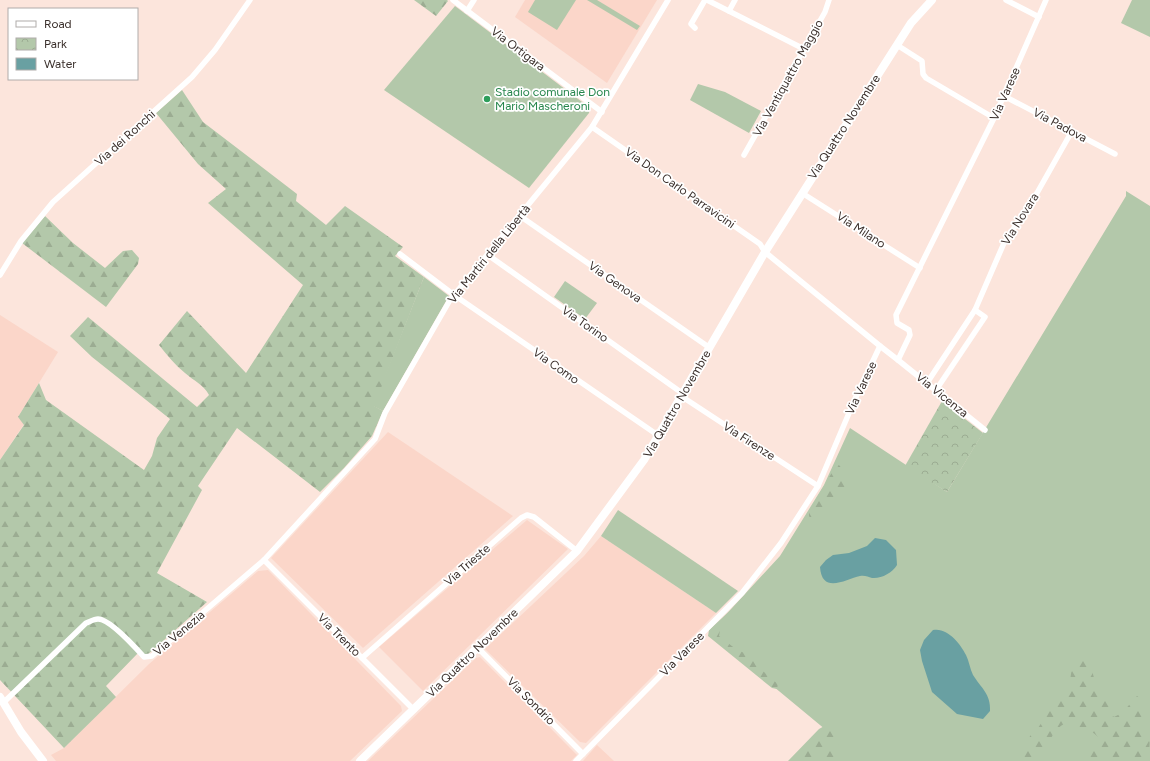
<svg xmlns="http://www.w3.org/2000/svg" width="1150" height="761" font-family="Figtree,sans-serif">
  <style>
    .built { fill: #fbd6c9 }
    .grass { fill: #b3c8aa }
    .forest { fill: url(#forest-firs) }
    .park { fill: url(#park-crowns) }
    .water { fill: #69a0a2 }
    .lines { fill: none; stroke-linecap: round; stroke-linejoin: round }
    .street { stroke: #fff; stroke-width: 5.5 }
    .secondary { stroke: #fff; stroke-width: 8 }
    .leisure-dot { fill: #2e9e5b; stroke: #fff; stroke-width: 1.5 }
    .labels { text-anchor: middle; stroke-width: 3.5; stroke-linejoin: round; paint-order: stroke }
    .street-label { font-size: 12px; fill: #3a2f2b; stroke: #fff }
    .leisure-label { font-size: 12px; fill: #27864d; stroke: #fff; text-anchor: start }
  </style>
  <defs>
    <pattern id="forest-firs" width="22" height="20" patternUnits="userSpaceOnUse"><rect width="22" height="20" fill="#b3c8aa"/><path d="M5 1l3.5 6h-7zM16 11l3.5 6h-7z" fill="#9bac92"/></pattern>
    <pattern id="park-crowns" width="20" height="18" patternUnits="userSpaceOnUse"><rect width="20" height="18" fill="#b3c8aa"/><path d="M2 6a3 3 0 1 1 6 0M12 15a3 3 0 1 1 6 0" fill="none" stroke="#9bac92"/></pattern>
  </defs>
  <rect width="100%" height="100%" fill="#fce5dc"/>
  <!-- built -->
  <g class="built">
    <polygon points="525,0 657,0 607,83 515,17"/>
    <polygon points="0,315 58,352 18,417 24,424 0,460"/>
    <polygon points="388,432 513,516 363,648 271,558"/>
    <polygon points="527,520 568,549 423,691 379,647"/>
    <polygon points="601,536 716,613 586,743 580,742 485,649 584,556"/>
    <polygon points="268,570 401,706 402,711 350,761 56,761 51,755 64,748 149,664 258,571"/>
    <polygon points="480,657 577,755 571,761 368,761 476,658"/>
    <polygon points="597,745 614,761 583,761"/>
  </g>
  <!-- grass -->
  <g class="grass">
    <polygon points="535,0 576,0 557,30 528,12"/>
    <polygon points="587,0 597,0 640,26 637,30"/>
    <polygon points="1132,0 1150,0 1150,37 1121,23"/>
    <polygon points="455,6 590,108 589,113 529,188 384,90"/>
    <polygon points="698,84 725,92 761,111 749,133 690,100"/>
    <polygon points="1126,191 1150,206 1150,761 794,761 826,730 709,633 780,556 824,485 850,428 947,492 1126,196"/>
    <polygon points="424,277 449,296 383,411 373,406"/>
    <polygon points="565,281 597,303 585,319 554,297"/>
    <polygon points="618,510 738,591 716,613 601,536"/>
  </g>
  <!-- forest -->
  <g class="forest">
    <polygon points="414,0 447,0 448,1 436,16"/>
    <path d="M182 90 203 122 297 194 296 201 326 225 345 206 403 247 395 256 424 277 374 406 383 411 372 436 344 468 320 492 237 428 198 486 202 490 157 573 207 602 146 656 139 652 106 686 116 697 64 748 0 680V460L24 425 18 417 39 383 46 400 144 470 152 456 157 438 170 419 92 357 70 336 88 317 197 407 209 395C204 385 194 381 185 373 175 365 167 355 159 345L187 311 246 373 303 285 208 203 226 189 198 164 156 113Z"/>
    <polygon points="45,216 73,243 105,268 123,251 132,250 139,258 138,264 106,307 22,243"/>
    <path d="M837 464 840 466C851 491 843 495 823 508 818 512 816 516 811 519L809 516V511Z"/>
    <polygon points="734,607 736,608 737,612 720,630 719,636 737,650 750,655 756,665 778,684 777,689 772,688 708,636 709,630"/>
    <path d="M1087 657 1092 662C1091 682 1101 687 1108 703 1110 709 1109 712 1114 717L1122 713 1137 696C1150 703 1133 723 1150 732L1149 757 1145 761H1090V755L1100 742C1096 727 1079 732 1068 723 1055 724 1045 749 1041 761H1016L1024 753 1030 736 1038 728 1056 701 1065 692 1070 681 1072 667Z"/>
    <path d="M826 725 834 731 836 739 839 742V744L832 747C832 759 848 756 855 761H788L819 729Z"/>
  </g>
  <!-- park -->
  <polygon class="park" points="942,401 983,433 947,492 905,466"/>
  <!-- water -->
  <g class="water">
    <path d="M875 538 886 540 896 550 897 565C892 573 881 579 872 578 868 577 865 575 860 576 846 579 822 595 820 567L826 560 833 555 849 553 867 546Z"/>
    <path d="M933 630C947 627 960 643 966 655 969 661 970 669 973 675 981 688 991 694 990 711L983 719 957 714 932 692 922 661 920 650 924 640Z"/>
  </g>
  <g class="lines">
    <!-- street -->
    <g class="street">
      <polyline points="453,0 602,112"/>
      <polyline points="707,0 804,49"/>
      <polyline points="1006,0 1039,17"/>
      <polyline points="467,11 474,0"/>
      <polyline points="729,11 735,0"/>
      <polyline points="695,28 691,24 705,0"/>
      <polyline points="897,45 922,61 923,74 926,78 994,118"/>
      <polyline points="1004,96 1115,154"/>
      <polyline points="592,127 760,244 765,252 880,346"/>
      <polyline points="744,155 825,12 829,0"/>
      <polyline points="802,193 920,268"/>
      <polyline points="520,216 710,348"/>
      <polyline points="400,254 454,295 659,436"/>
      <polyline points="488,255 682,393"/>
      <polyline points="0,275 21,241 53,202 192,77 215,50 250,0"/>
      <polyline points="898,360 985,430"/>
      <polyline points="927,383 975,310 1004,243 1037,193 1072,131"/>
      <polyline points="936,390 985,317 975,310"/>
      <polyline points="681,396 818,486"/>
      <polyline points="264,560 414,710"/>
      <polyline points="478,648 583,754"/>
      <polyline points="362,658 521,518 527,515 534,517 577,551"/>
      <path d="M3 703 86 623C89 622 94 619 98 619 110 619 135 647 144 657L152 656 264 560 375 439 385 413 450 300 592 127 668 0"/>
      <polyline points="576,761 742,593 781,543 818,486 855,399 880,346 898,360 910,335 909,330 897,323 896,315 994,118 1046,0"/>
    </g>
    <!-- secondary -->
    <g class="secondary">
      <polyline points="0,697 21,732 43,761"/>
      <polyline points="360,761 577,551 644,460 765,252 911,23 932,0"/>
    </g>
  </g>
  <!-- markers -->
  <circle class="leisure-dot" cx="487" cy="99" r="4"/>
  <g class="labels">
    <!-- street labels -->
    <g class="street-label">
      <text transform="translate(518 49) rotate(37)" y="4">Via Ortigara</text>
      <text transform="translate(788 78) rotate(-61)" y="4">Via Ventiquattro Maggio</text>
      <text transform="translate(1005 94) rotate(-66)" y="4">Via Varese</text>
      <text transform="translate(1060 125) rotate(28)" y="4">Via Padova</text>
      <text transform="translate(844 127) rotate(-57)" y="4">Via Quattro Novembre</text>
      <text transform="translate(125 138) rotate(-42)" y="4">Via dei Ronchi</text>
      <text transform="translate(680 188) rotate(35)" y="4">Via Don Carlo Parravicini</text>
      <text transform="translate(1020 219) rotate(-58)" y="4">Via Novara</text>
      <text transform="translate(861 230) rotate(33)" y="4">Via Milano</text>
      <text transform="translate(489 254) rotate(-51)" y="4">Via Martiri della Libertà</text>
      <text transform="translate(615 282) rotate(35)" y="4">Via Genova</text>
      <text transform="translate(585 324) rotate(35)" y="4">Via Torino</text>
      <text transform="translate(556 366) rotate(35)" y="4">Via Como</text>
      <text transform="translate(861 388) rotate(-65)" y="4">Via Varese</text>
      <text transform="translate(942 395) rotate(39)" y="4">Via Vicenza</text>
      <text transform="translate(677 404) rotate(-60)" y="4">Via Quattro Novembre</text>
      <text transform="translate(749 441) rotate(33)" y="4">Via Firenze</text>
      <text transform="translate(467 565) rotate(-41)" y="4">Via Trieste</text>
      <text transform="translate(179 633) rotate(-40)" y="4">Via Venezia</text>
      <text transform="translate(339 635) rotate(45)" y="4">Via Trento</text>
      <text transform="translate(472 653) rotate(-44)" y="4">Via Quattro Novembre</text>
      <text transform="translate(682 654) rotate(-45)" y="4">Via Varese</text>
      <text transform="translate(531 701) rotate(45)" y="4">Via Sondrio</text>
    </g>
    <!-- leisure labels -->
    <g class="leisure-label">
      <text x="495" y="96">Stadio comunale Don<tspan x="495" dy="14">Mario Mascheroni</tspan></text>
    </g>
  </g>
  <!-- legend -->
  <rect x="8" y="8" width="130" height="72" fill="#ffffff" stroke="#b0acaa"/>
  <rect x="16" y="21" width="20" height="6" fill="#ffffff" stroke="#b0acaa"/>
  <text x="44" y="28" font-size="12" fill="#3a2f2b">Road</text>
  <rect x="16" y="38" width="20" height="12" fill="url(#park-crowns)" stroke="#b0acaa"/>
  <text x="44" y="48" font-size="12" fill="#3a2f2b">Park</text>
  <rect x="16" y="58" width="20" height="12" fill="#69a0a2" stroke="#b0acaa"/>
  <text x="44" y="68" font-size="12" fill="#3a2f2b">Water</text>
</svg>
